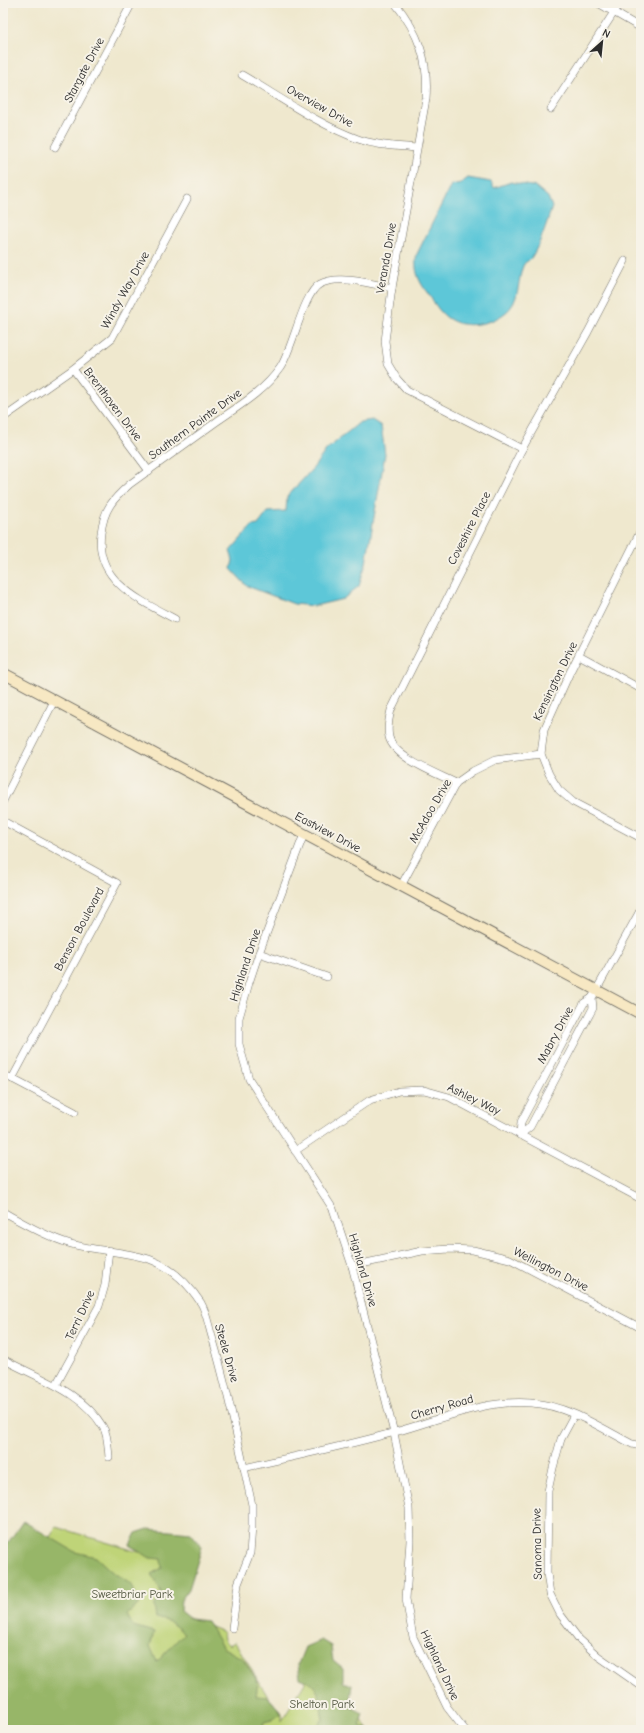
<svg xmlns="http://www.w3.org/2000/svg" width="644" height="1733" font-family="'Comic Neue',sans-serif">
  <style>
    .green { fill: #bfd478; stroke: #758052 }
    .forest { fill: #97b668; stroke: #61704a }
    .water { fill: #5dc7d8; stroke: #447982 }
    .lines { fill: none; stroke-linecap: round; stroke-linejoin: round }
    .street-casing { stroke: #706d64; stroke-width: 8 }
    .secondary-casing { stroke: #706d64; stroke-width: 12 }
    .street { stroke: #fff; stroke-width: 7 }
    .secondary { stroke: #f7e8c3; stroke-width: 10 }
    .labels { text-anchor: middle; stroke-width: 4; stroke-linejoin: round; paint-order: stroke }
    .street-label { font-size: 12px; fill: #2b2b2b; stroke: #f7f3e8 }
    .park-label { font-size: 12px; fill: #50553e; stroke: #f7f3e8 }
  </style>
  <rect width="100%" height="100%" fill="#f7f3e8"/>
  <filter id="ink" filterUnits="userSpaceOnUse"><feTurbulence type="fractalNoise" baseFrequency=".025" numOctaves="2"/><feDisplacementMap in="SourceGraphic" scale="8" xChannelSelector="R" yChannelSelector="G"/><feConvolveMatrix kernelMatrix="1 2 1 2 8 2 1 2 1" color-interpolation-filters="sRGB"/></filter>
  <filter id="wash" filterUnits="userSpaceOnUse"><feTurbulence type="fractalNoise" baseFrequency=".012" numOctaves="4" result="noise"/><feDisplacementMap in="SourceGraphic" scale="16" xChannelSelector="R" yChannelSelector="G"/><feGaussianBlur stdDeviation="0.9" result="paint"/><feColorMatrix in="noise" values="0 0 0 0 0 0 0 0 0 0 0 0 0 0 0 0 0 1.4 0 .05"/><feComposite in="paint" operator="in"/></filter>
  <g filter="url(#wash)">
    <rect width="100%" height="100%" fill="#efe8ce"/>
    <!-- green -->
    <polygon class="green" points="56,1527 142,1553 152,1535 187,1544 172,1611 223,1632 224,1640 229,1645 235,1642 268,1697 282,1713 282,1721 321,1656 368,1730 241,1730 162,1658 157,1662 23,1583"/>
    <!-- forest -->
    <g class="forest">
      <polygon points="23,1521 75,1552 96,1557 111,1571 132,1585 139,1604 127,1615 133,1626 154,1632 150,1646 157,1662 184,1633 170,1622 156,1618 154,1605 163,1598 159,1587 151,1574 162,1568 161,1559 150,1558 130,1545 136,1533 148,1529 191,1533 202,1547 189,1589 181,1600 180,1611 190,1619 207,1621 222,1647 243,1659 258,1682 256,1696 268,1697 282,1713 272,1720 264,1722 262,1730 3,1730 3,1550"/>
      <path d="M321 1640 331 1646 333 1661 343 1669V1682L352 1685 349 1706 363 1713 359 1725 367 1730H316V1728L323 1719C318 1699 323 1686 300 1678L298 1664 305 1647Z"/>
    </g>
    <!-- water -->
    <g class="water">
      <path d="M468 178 491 182 494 188 511 182 536 187 548 197 552 207C547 222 540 245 531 258 529 261 524 262 523 266 517 282 520 302 505 313 491 324 467 329 451 320 441 315 435 304 429 295 419 282 413 270 417 254L451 185 461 183Z"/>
      <polygon points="372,420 381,426 385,454 366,563 359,586 343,599 314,606 294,604 247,586 231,569 233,560 230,551 252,526 258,525 268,512 286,511 287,497 314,467 326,450 360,422"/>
    </g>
  </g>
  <g filter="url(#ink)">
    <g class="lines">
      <!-- street casing -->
      <g class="street-casing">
        <g id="street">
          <path d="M395 3C419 33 429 61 426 99L392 288 385 341 388 364 397 379 407 390 522 449"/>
          <polyline points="598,3 641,28"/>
          <path d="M242 75C278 96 319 125 358 139 377 146 397 146 416 148"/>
          <polyline points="551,109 620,3"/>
          <polyline points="55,147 132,3"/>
          <polyline points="73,369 149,471"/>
          <polyline points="3,418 73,369 112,338 187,199"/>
          <polyline points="641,530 570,672 544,730 541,754 549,774 559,790 573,802 641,838"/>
          <path d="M175 619C139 600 94 580 101 533 104 509 112 500 130 484 158 464 187 443 216 422 239 406 264 391 280 368 293 349 303 293 320 284 338 274 373 284 392 288"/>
          <polyline points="579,655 641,689"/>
          <path d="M456 783C438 774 394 758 389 737 387 728 389 718 391 710L522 449 588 332 625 261"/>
          <polyline points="3,801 54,701"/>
          <polyline points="3,821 117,883 12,1079"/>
          <polyline points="304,834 259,953 249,983 239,1018 239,1044 249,1079 333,1209 352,1266 394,1433 409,1508 410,1541 406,1599 413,1637 447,1707 465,1730"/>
          <polyline points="401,886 456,783 473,771 495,760 541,754"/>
          <polyline points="259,953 327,977"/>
          <polyline points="3,1074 75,1112"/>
          <polyline points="520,1135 521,1122 584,1003 592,998 641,909"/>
          <polyline points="520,1135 530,1127 593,1008 592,998"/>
          <polyline points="295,1151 370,1100 399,1091 424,1090 449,1097 641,1199"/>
          <path d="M3 1212C25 1224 47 1237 71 1244 97 1251 123 1251 149 1259 171 1267 188 1283 201 1303 207 1313 209 1329 213 1340 229 1394 240 1450 252 1505V1527L250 1553 238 1584 232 1628"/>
          <polyline points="352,1266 422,1251 449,1249 473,1250 510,1259 641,1328"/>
          <path d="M3 1359C37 1378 82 1391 103 1427 108 1434 108 1448 109 1457"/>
          <polyline points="56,1385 99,1306 105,1285 109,1250"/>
          <polyline points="574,1415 561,1439 553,1468 548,1491 547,1573 550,1594 560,1614 579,1639 598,1656 641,1686"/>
          <path d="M244 1468C294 1456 346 1446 395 1432 439 1420 485 1399 531 1403 567 1405 601 1428 632 1444L641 1446"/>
        </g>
      </g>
      <!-- secondary casing -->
      <g class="secondary-casing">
        <polyline id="secondary" points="3,673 641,1014"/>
      </g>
      <!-- street -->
      <use href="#street" class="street"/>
      <!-- secondary -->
      <use href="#secondary" class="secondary"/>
    </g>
  </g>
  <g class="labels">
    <!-- street labels -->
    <g class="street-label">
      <text transform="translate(84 70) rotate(-62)" y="4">Stargate Drive</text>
      <text transform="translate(320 106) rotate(29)" y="4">Overview Drive</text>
      <text transform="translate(386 258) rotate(-80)" y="4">Veranda Drive</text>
      <text transform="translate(125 290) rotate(-61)" y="4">Windy Way Drive</text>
      <text transform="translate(113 404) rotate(53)" y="4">Brenthaven Drive</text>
      <text transform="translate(195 424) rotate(-36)" y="4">Southern Pointe Drive</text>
      <text transform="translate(469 528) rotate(-63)" y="4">Coveshire Place</text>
      <text transform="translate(555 681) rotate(-64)" y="4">Kensington Drive</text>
      <text transform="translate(430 811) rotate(-60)" y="4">McAdoo Drive</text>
      <text transform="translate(328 832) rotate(28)" y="4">Eastview Drive</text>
      <text transform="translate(79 929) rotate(-62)" y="4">Benson Boulevard</text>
      <text transform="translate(245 965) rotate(-72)" y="4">Highland Drive</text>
      <text transform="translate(555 1035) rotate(-62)" y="4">Mabry Drive</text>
      <text transform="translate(474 1099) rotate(26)" y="4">Ashley Way</text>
      <text transform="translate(551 1269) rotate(27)" y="4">Wellington Drive</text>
      <text transform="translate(363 1270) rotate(74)" y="4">Highland Drive</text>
      <text transform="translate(80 1315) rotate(-65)" y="4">Terri Drive</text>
      <text transform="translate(227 1353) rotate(74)" y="4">Steele Drive</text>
      <text transform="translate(442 1407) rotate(-16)" y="4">Cherry Road</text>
      <text transform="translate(537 1544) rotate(-91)" y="4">Sanoma Drive</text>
      <text transform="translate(440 1665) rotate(65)" y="4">Highland Drive</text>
    </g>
    <!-- park labels -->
    <g class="park-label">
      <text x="132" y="1598">Sweetbriar Park</text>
      <text x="322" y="1708">Shelton Park</text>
    </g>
  </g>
  <!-- margin -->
  <rect width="644" height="1733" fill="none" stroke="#f7f3e8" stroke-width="16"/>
  <!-- north arrow -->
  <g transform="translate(602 42) rotate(27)" stroke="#f7f3e8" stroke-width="3" paint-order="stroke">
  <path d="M0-3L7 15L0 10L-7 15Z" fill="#2b2b2b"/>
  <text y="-6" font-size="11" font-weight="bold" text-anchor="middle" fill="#2b2b2b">N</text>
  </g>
</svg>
